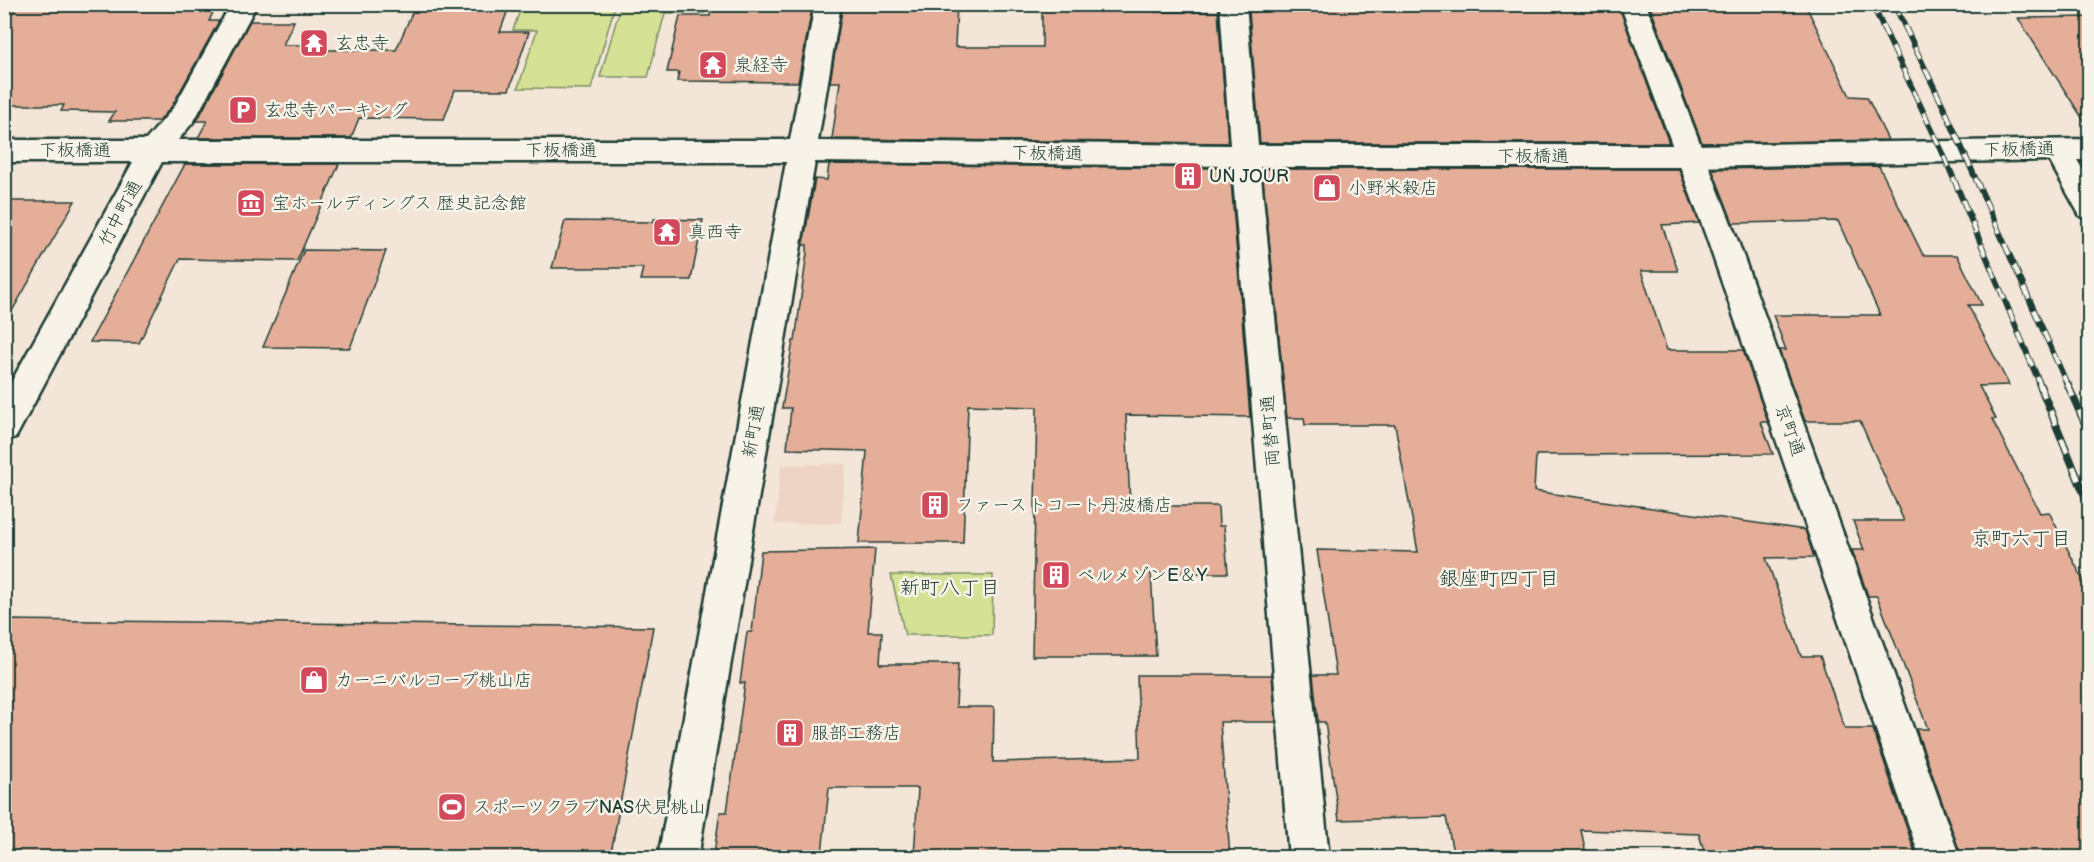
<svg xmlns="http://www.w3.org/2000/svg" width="2094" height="862" font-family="'Balsamiq Sans','Klee One',sans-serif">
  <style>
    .built { fill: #eed4c5 }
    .green { fill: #d5e194; stroke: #7a8f64; stroke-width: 1.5 }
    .building { fill: #e4ae99; stroke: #1f3d34; stroke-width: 1.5 }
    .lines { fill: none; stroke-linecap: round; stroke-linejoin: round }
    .minor-casing { stroke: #1f3d34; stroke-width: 5 }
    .major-casing { stroke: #1f3d34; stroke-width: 5 }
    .minor { fill: #f7f3e8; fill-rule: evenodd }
    .major { fill: #f7f3e8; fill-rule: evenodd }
    .rail-far1-casing { stroke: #1f3d34; stroke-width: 6 }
    .rail-casing { stroke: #1f3d34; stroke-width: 8 }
    .rail-far1 { stroke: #f7f3e8; stroke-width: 4; stroke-dasharray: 12; stroke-linecap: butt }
    .rail { stroke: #f7f3e8; stroke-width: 5; stroke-dasharray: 15; stroke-linecap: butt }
    .labels { text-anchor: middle; stroke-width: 5; stroke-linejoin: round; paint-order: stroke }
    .poi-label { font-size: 18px; fill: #1f3d34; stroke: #f7f3e8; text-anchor: start }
    .street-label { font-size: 18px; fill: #1f3d34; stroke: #f7f3e8 }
    .neighbourhood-label { font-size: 20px; fill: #1f3d34; stroke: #f7f3e8 }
  </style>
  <rect width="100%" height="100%" fill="#f3e5d8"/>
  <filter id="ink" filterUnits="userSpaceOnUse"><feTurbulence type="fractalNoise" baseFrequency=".0167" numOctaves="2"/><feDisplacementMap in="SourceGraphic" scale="12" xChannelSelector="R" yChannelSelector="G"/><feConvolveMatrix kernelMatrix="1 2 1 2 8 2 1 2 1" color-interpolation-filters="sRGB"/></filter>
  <g filter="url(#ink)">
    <!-- built -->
    <polygon class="built" points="846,464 841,523 775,524 781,465"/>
    <!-- green -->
    <g class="green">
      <polygon points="522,5 615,5 591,89 518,88 537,30 513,30"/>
      <polygon points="621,5 621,4 706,5 704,13 665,13 648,77 600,77"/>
      <polygon points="891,575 993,575 992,635 905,635"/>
    </g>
    <!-- building -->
    <g class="building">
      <polygon points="18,4 217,4 209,21 219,21 172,106 159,121 109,121 115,112 61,111 64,105 4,105 4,25"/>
      <polygon points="422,4 510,4 500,32 529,32 509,90 455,90 444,119 359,118 351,138 198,138 207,121 197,121 250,21 294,21 283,45 308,45 305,50 396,50 415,6"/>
      <polygon points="712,4 813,4 798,82 677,81 679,72 667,72 680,16 710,16"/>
      <polygon points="843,4 957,4 955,47 1042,47 1042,4 1154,4 1155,12 1218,12 1228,143 832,139 840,82 830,82"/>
      <polygon points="1255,4 1618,4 1669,143 1260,143 1249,12 1256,12"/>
      <polygon points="1649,4 1805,4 1850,96 1867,97 1888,140 1702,143"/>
      <polygon points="2090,17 2090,130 2018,18"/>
      <polygon points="185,164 339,164 297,261 180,259 139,343 90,342"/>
      <polygon points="829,164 1230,168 1250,417 1126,415 1130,506 1218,506 1219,526 1224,526 1228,573 1151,573 1156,656 1032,656 1037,407 968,405 963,543 859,543 867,451 787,449 791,408 782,408 793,341 795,341 807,253 807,245 803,245 815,179 827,180"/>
      <polygon points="1879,166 1923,255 1957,255 1982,305 1968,305 2009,385 1979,386 1996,419 1992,419 2040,513 2049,512 2090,594 2090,858 1962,858 1916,729 1928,729 1877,596 1868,596 1852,550 1864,550 1853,521 1904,521 1860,421 1805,421 1779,350 1786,350 1773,315 1880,315 1838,221 1733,223 1712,169"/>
      <polygon points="1262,169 1679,169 1699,223 1662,225 1678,271 1641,271 1667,350 1743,350 1768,422 1761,422 1773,454 1536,455 1534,491 1805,530 1814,557 1766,558 1801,656 1820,656 1845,729 1873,729 1917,858 1706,858 1699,834 1581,830 1587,858 1454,858 1446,817 1339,820 1325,722 1318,722 1313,675 1336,675 1317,550 1418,552 1395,425 1305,425 1304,418 1287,418"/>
      <polygon points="4,201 75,201 4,325"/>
      <polygon points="654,219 703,220 691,280 640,280 643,268 552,268 565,221 653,222"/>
      <polygon points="304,250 386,251 350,348 263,347"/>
      <polygon points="875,549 868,632 882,632 880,664 958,664 956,707 994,707 993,762 1140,758 1137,675 1272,675 1276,722 1220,722 1230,858 914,858 918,788 829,788 822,854 714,854 720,812 727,812 745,683 740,683 747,632 752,632 761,551"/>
      <polygon points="4,620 653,627 610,858 4,858"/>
    </g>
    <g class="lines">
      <!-- minor casing -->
      <g class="minor-casing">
        <polygon id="minor" points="231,4 257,4 194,121 178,140 790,140 815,4 841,4 818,141 1230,145 1220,4 1246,4 1258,145 1692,145 2090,139 2090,160 2077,160 2090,181 2090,219 2080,216 2049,160 1692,167 1260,167 1329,858 1289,858 1232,166 815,162 698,858 658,858 786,162 162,162 16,437 4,441 4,395 133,162 4,162 4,140 146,140 174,107"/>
      </g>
      <!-- major casing -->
      <g class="major-casing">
        <polygon id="major" points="1620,4 1646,4 1736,236 1960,858 1920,858 1706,236"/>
      </g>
      <!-- minor -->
      <use href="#minor" class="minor"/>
      <!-- major -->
      <use href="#major" class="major"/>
      <!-- rail-far1 casing -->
      <g class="rail-far1-casing">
        <g id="rail-far1">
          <polyline points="1872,4 1942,151 2040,384"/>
          <polyline points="1894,4 1945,110 2067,384"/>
        </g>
      </g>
      <!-- rail casing -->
      <g class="rail-casing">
        <g id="rail">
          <polyline points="2039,383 2090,508"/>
          <polyline points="2067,383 2090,435"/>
        </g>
      </g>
      <!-- rail-far1 -->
      <use href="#rail-far1" class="rail-far1"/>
      <!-- rail -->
      <use href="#rail" class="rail"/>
    </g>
  </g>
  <!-- icons -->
  <defs>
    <g id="temple-square" transform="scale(1.5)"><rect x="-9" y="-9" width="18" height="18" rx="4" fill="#d1495b" stroke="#f7f3e8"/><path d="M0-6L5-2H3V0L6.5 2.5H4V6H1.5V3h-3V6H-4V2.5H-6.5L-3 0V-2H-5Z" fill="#fff"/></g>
    <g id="parking-square" transform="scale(1.5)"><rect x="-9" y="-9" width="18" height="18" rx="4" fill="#d1495b" stroke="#f7f3e8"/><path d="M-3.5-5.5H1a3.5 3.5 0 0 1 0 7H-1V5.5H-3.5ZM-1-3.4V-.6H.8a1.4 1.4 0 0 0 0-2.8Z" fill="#fff"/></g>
    <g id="building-square" transform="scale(1.5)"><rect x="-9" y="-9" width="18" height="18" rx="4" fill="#d1495b" stroke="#f7f3e8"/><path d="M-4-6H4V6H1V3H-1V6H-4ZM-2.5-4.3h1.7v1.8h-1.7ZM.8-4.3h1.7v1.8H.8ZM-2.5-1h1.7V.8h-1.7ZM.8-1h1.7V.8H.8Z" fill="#fff"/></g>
    <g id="shop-square" transform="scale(1.5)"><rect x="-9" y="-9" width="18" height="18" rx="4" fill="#d1495b" stroke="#f7f3e8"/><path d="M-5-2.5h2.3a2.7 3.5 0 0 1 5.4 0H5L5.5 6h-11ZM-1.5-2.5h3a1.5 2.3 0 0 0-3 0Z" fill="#fff"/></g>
    <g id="museum-square" transform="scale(1.5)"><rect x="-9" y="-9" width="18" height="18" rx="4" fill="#d1495b" stroke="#f7f3e8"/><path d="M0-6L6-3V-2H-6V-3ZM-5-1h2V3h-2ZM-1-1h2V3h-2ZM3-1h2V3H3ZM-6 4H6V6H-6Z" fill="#fff"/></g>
    <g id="stadium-square" transform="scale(1.5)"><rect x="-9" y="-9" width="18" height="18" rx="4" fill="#d1495b" stroke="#f7f3e8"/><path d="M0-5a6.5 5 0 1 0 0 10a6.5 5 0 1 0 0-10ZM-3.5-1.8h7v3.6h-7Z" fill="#fff"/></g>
  </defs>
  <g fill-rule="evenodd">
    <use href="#temple-square" x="314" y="43"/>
    <use href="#temple-square" x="713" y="65"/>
    <use href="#parking-square" x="243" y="110"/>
    <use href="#building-square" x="1188" y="176"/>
    <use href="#shop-square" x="1327" y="188"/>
    <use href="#museum-square" x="251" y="203"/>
    <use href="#temple-square" x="667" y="232"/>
    <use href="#building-square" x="935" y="505"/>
    <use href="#building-square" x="1056" y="575"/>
    <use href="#shop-square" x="314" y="680"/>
    <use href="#building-square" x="790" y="733"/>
    <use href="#stadium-square" x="452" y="807"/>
  </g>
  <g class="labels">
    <!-- poi labels -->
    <g class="poi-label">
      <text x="335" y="49">玄忠寺</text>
      <text x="734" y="71">泉経寺</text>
      <text x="264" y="116">玄忠寺パーキング</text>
      <text x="1209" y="182">UN JOUR</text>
      <text x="1348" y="194">小野米穀店</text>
      <text x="272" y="209">宝ホールディングス 歴史記念館</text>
      <text x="688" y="238">真西寺</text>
      <text x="956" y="511">ファーストコート丹波橋店</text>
      <text x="1077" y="581">ベルメゾンE＆Y</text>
      <text x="335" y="686">カーニバルコープ桃山店</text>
      <text x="811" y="739">服部工務店</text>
      <text x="473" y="813">スポーツクラブNAS伏見桃山</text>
    </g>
    <!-- street labels -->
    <g class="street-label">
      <text transform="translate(2019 149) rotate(-1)" y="6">下板橋通</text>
      <text x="75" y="156">下板橋通</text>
      <text x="561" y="156">下板橋通</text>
      <text transform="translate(1047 153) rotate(1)" y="6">下板橋通</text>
      <text x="1533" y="162">下板橋通</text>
      <text transform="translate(120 213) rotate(-62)" y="6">竹中町通</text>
      <text transform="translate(1790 430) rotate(70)" y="6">京町通</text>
      <text transform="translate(753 431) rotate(-80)" y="6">新町通</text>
      <text transform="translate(1270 431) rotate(-95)" y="6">両替町通</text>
    </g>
    <!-- neighbourhood labels -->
    <g class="neighbourhood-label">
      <text x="2021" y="545">京町六丁目</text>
      <text x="1499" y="585">銀座町四丁目</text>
      <text x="950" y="594">新町八丁目</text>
    </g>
  </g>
  <!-- margin -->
  <rect width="2094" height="862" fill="none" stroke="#f7f3e8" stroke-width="24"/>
  <rect x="12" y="12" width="2070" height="838" fill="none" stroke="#1f3d34" stroke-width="2" filter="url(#ink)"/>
</svg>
